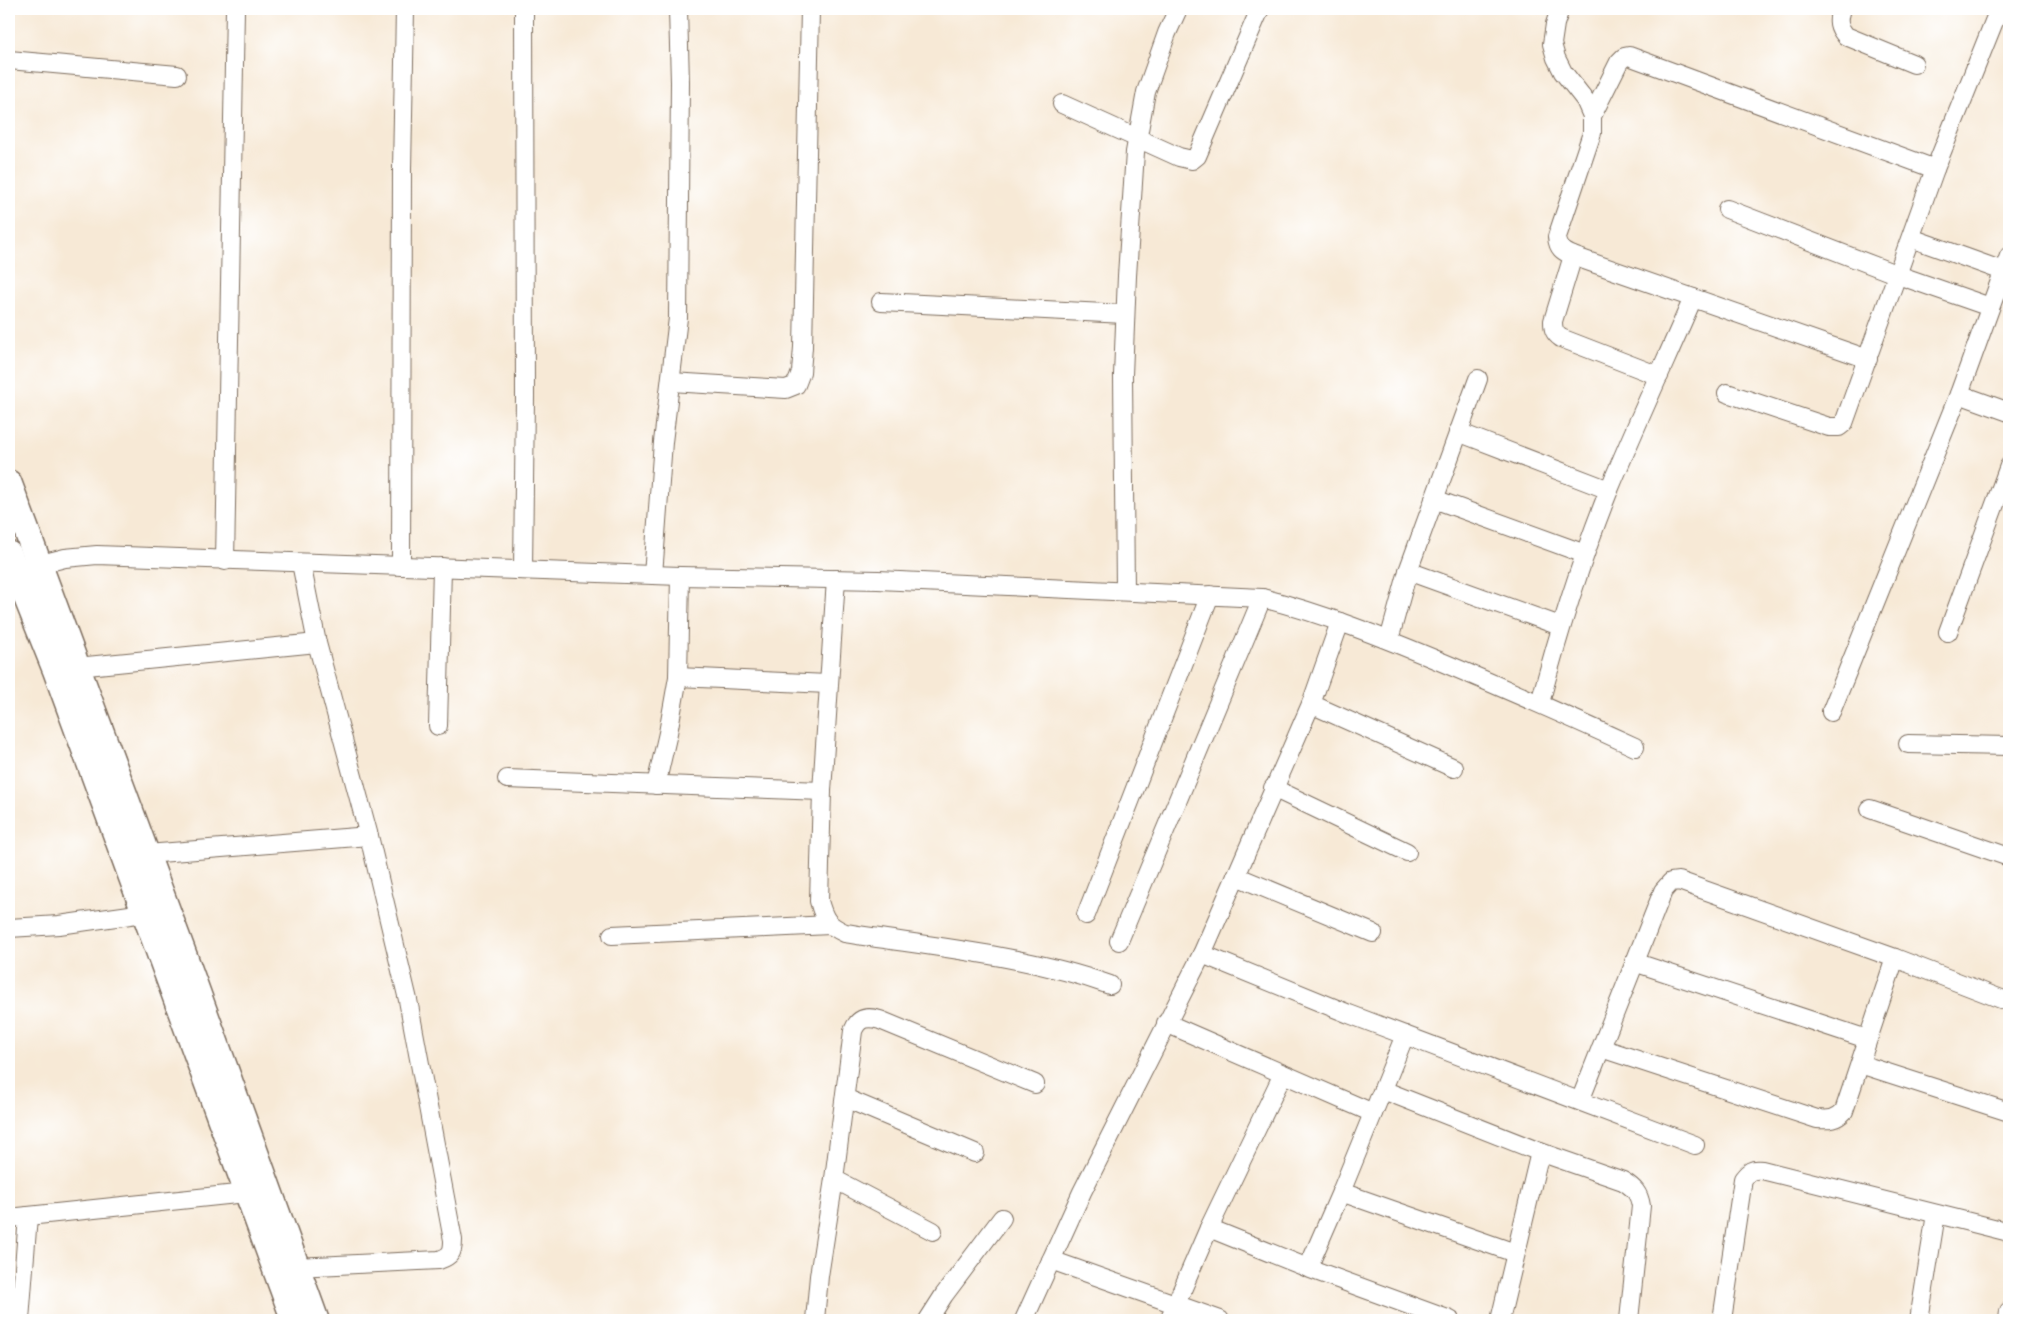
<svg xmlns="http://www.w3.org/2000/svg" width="2018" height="1329" font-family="Mynerve,sans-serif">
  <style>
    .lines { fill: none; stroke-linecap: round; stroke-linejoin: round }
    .street-casing { stroke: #7d6d5e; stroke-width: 20 }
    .secondary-casing { stroke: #7d6d5e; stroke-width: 28 }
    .street { stroke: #fff; stroke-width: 18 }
    .secondary { stroke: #fff; stroke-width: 25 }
  </style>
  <rect width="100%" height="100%" fill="#fff"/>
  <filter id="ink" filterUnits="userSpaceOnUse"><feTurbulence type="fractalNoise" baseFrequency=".02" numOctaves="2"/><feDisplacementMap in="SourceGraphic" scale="10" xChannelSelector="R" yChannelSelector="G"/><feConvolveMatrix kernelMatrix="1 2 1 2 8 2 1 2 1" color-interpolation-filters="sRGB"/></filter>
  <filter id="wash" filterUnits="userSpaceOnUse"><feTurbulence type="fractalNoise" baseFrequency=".0096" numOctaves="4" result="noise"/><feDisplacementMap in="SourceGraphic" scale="20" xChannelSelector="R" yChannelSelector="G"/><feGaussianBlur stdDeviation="1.12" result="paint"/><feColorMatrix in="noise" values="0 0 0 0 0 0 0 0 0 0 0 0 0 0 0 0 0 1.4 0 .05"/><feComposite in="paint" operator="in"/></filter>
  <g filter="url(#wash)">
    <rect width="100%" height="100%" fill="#f7e9d6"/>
  </g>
  <g filter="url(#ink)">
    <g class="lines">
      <!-- street casing -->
      <g class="street-casing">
        <g id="street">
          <path d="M1560 9 1555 24 1552 44 1556 58 1563 72 1585 100 1592 116V133L1557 237C1558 249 1563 251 1573 256L1868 359"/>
          <path d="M1841 9C1837 21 1838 27 1846 36L1914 64"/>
          <polyline points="9,60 177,75"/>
          <polyline points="1062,104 1179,157 1192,160 1197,156 1260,9"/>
          <polyline points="1592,116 1619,62 1624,57 1629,56 1935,169"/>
          <polyline points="1727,209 1898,275 1990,307"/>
          <polyline points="1911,238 2003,271"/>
          <path d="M1573 256 1553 321C1553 329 1554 333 1561 338L1659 376"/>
          <polyline points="881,302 1125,314"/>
          <polyline points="671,382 786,389 796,385 801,372 803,347 810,9"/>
          <polyline points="1727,393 1829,427 1839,427 1844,423 1935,169 1999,9"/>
          <polyline points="1959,394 2009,412"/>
          <polyline points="1458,432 1609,490"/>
          <polyline points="1434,499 1585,554"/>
          <polyline points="225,561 235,9"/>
          <polyline points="401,566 402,169 405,9"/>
          <path d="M29 567 65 558 97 555 680 576 878 580 1262 598C1325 614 1384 638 1444 663 1508 690 1572 718 1635 747"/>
          <polyline points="523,570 525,396 524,9"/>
          <polyline points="1408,571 1560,626"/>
          <polyline points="653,575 663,442 678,318 680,82 678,9"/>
          <path d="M836 579 822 791 819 901C824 919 827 925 845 933 933 947 1025 955 1110 985"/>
          <polyline points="1125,591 1123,375 1127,276 1135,152 1146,92 1167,33 1178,9"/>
          <polyline points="1948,632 2009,466"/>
          <polyline points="1389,640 1408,571 1478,379"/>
          <polyline points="67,668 317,643"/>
          <polyline points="678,677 828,684"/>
          <path d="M1540 703C1559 631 1581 560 1609 490 1636 425 1665 362 1693 298"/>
          <polyline points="1311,704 1454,768"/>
          <polyline points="1831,712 1959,394 2009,256"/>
          <polyline points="438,726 442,567"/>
          <polyline points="1908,744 2009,746"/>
          <polyline points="507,779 822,791"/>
          <polyline points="656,785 668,733 678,677 680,576"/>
          <polyline points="1273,788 1407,852"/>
          <polyline points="1870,809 2009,857"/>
          <polyline points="147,854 369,836"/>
          <polyline points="1236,876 1373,933"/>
          <polyline points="1086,915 1210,595"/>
          <polyline points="9,928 59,925 144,913"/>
          <polyline points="612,935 830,925"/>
          <polyline points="1119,941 1262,598"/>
          <polyline points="1202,954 1349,1014 1695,1145"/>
          <polyline points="1634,962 1867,1039"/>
          <polyline points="1166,1023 1373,1113"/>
          <path d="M1601 1048 1817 1119C1829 1120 1836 1120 1844 1111L1895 958"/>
          <polyline points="1860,1064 2009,1112"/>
          <path d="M1383 1090 1540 1152 1623 1181C1634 1188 1639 1193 1641 1206L1629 1320"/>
          <polyline points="845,1098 975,1153"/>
          <polyline points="1580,1101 1663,891 1671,882 1679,881 1895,958 2009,1002"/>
          <polyline points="834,1179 933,1231"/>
          <polyline points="1341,1192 1515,1253"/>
          <polyline points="9,1218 246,1193"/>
          <polyline points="1209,1228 1308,1268 1450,1320"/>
          <polyline points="1051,1260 1220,1320"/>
          <path d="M296 1267 439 1260C451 1256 453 1252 453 1240L408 1000 369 836 317 643 301 563"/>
          <polyline points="1308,1268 1341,1192 1405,1035"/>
          <polyline points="20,1320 28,1216"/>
          <path d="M815 1320 819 1276 834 1179 853 1031C858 1018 867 1016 880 1020L1035 1084"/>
          <polyline points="928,1320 944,1295 1002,1218"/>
          <polyline points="1024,1320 1082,1192 1202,954 1311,704 1340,622"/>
          <polyline points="1169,1320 1209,1228 1283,1074"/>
          <polyline points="1500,1320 1540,1152"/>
          <path d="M1722 1320 1743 1179C1749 1171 1752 1169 1762 1170L2009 1232"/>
          <polyline points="1919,1320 1936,1214"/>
          <polyline points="2008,1320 2009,1311"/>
        </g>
      </g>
      <!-- secondary casing -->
      <g class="secondary-casing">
        <g id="secondary">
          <polyline points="9,483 187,963 316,1320"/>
          <polyline points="9,554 55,669 294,1320"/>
        </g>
      </g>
      <!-- street -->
      <use href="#street" class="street"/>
      <!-- secondary -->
      <use href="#secondary" class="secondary"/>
    </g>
  </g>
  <!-- margin -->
  <rect width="2018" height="1329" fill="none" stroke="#fff" stroke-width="30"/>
</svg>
